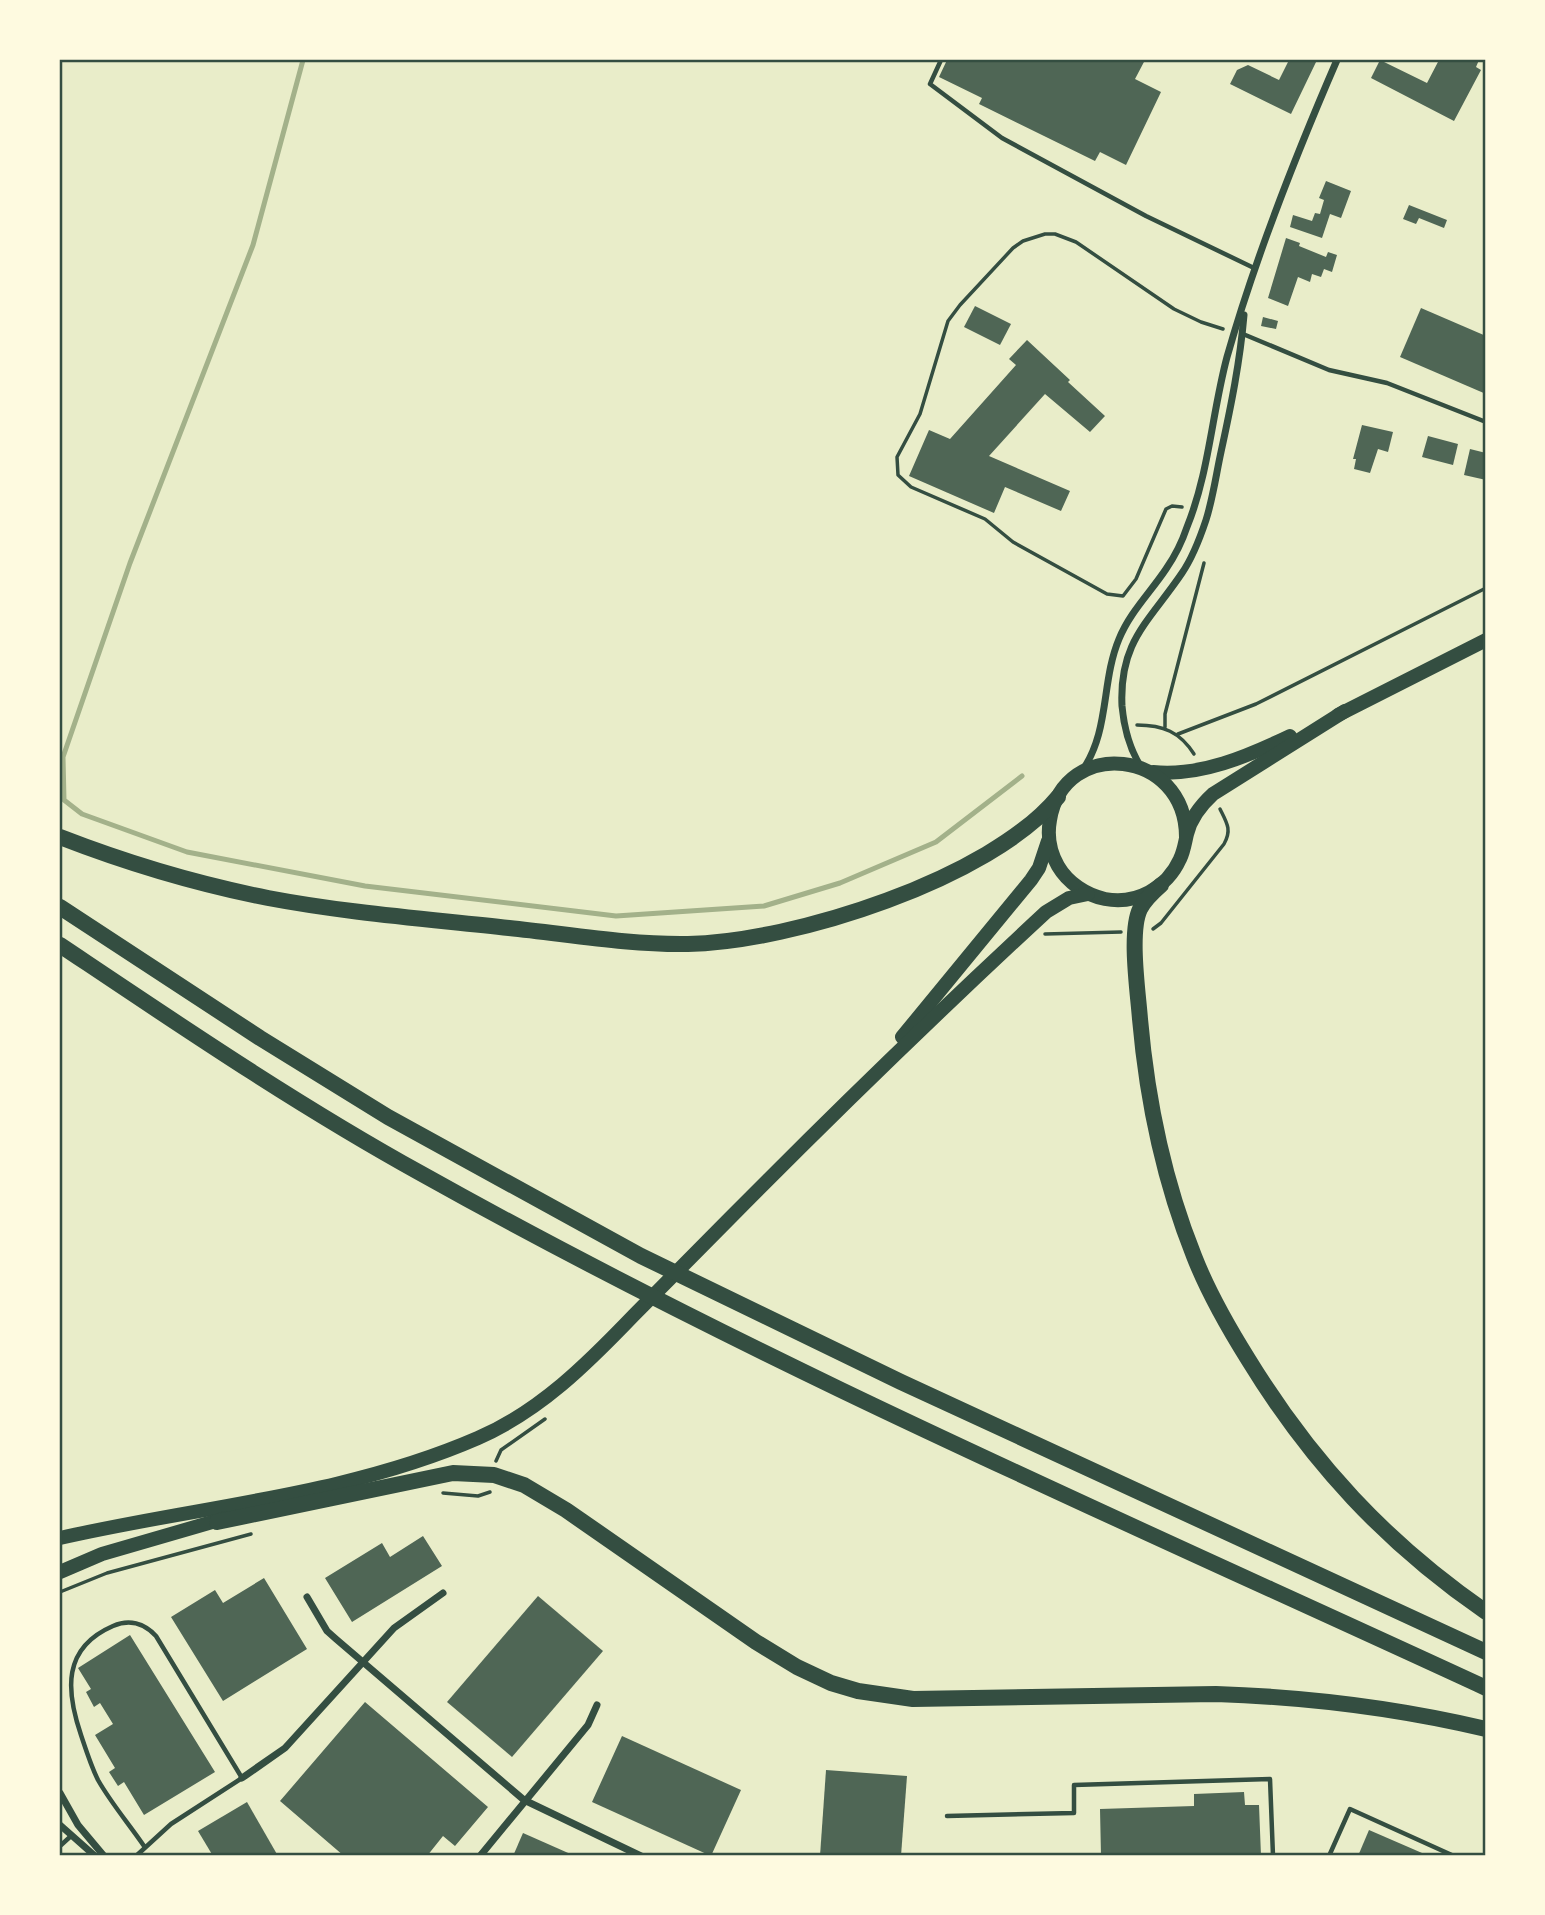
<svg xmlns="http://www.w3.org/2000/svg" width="1545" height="1915" font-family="'Varela Round',sans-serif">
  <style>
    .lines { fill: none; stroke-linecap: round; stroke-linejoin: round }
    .stream { stroke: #a3b18a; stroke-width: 5 }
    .building { fill: #4f6655 }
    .path { stroke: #344e41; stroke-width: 3.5 }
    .service { stroke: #344e41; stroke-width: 4.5 }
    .minor { stroke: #344e41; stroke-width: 7 }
    .primary { stroke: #344e41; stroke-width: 14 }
    .motorway { stroke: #344e41; stroke-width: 16 }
    .neatline { fill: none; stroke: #344e41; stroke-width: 2.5 }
  </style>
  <rect width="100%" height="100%" fill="#e9edc9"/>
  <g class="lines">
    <!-- stream -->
    <polyline class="stream" points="303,60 253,245 130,563 63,757 64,800 82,814 187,852 365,886 616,916 764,906 840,883 936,842 1022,776"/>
  </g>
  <!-- building -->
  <g class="building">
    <polygon points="947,60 1145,60 1135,79 1161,92 1126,165 1100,152 1095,161 979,104 982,98 939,77"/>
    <polygon points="1289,60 1317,60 1291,114 1230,84 1237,70 1248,65 1279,80"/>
    <polygon points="1380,60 1427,83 1439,60 1479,60 1476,67 1481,70 1454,121 1371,78"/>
    <polygon points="1326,181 1351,191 1341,218 1330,214 1322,238 1290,227 1293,215 1312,221 1315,213 1320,214 1324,200 1319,198"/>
    <polygon points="1409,205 1447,220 1444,228 1419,218 1416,224 1403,219"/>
    <polygon points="1286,238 1300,243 1299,246 1326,257 1328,252 1337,255 1332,272 1324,269 1321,277 1312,274 1310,282 1298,277 1288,306 1268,298"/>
    <polygon points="975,306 1011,324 1000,345 964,327"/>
    <polygon points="1421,308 1486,336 1486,394 1400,357"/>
    <polygon points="1263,317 1278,321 1276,329 1261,326"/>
    <polygon points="1027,340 1070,380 1068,382 1105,416 1090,432 1045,394 989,456 1070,491 1061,511 1005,487 994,513 909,476 929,430 950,439 1016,365 1009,359"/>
    <polygon points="1362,425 1393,432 1388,452 1378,449 1370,473 1354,469 1356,459 1353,459"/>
    <polygon points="1428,436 1458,444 1453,465 1422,457"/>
    <polygon points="1470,449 1486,453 1486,480 1464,475"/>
    <polygon points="423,1536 442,1566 352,1622 325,1578 382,1543 390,1557"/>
    <polygon points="264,1578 307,1649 223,1701 171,1617 215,1590 223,1603"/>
    <polygon points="538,1596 603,1651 512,1757 447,1702"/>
    <polygon points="130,1635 215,1772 144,1815 124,1782 118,1786 109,1772 115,1768 95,1735 113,1724 100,1703 94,1707 86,1692 91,1689 78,1668"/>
    <polygon points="365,1702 488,1807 455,1846 443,1836 427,1856 344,1856 280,1801"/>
    <polygon points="622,1736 741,1790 711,1856 592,1802"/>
    <polygon points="826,1770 907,1776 901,1856 820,1856"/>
    <polygon points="1244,1792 1245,1805 1259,1805 1261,1856 1101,1856 1100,1809 1194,1806 1194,1794"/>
    <polygon points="247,1802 278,1856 213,1856 198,1831"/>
    <polygon points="1369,1830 1429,1856 1358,1856"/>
    <polygon points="523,1833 575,1856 513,1856"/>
  </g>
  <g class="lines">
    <!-- path -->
    <g class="path">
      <polyline points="1182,507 1172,506 1166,509 1136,579 1123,596 1107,594 1013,542 985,519 911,487 898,475 897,457 920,414 948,321 960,305 1013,248 1023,241 1045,234 1055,234 1076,242 1174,309 1201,322 1223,329"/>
      <path d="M1137 725C1163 725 1180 732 1194 754"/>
      <polyline points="1165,727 1165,714 1204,563"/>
      <polyline points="1178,734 1256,704 1486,588"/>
      <path d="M1153 929 1161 923 1224 844C1232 830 1227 823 1220 809"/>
      <polyline points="1045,934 1121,932"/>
      <polyline points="496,1461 501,1450 545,1419"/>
      <polyline points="443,1493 478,1496 490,1492"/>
      <polyline points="60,1592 107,1573 251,1534"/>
    </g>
    <!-- service -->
    <g class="service">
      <polyline points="941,60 930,84 1002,138 1146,216 1254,268"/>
      <polyline points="1243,334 1329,370 1387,383 1486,422"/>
      <polyline points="947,1816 1074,1813 1074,1785 1270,1779 1273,1856"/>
      <polyline points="60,1846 71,1836"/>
      <path d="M136 1856 171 1824 242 1778 156 1636C144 1623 129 1619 113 1626 62 1648 66 1691 81 1735 86 1750 91 1766 98 1780 111 1803 129 1824 144 1846"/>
      <polyline points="1329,1856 1350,1809 1454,1856"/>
    </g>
    <!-- minor -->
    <g class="minor">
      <path d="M1141 767C1129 748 1124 728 1122 706 1119 641 1149 622 1182 573 1193 557 1200 538 1206 520 1213 498 1216 475 1221 452 1231 406 1240 362 1244 315"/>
      <path d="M1082 771C1110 731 1101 682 1119 639 1130 612 1150 593 1166 569 1175 556 1182 542 1187 527 1209 473 1212 413 1227 357 1256 255 1295 157 1337 60"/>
      <polyline points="307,1597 327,1631 336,1639 524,1800 641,1856"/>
      <polyline points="242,1778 285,1748 394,1628 443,1593"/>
      <polyline points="60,1793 78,1825 104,1856"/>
      <polyline points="60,1825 95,1856"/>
      <polyline points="480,1856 588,1725 597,1705"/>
    </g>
    <!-- primary -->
    <g class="primary">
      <polyline points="1338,715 1486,640"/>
      <path d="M1153 772C1200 777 1248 756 1290 736"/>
      <path d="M1186 837C1186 749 1064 736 1050 820 1047 836 1050 852 1058 866 1068 883 1086 895 1105 899 1136 905 1167 888 1180 859 1184 851 1185 842 1187 834 1191 817 1201 805 1213 794L1345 711"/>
      <polyline points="902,1037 1031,880 1039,868 1048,841"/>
      <path d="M60 1538C199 1506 345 1496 478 1438 540 1411 587 1364 634 1315 667 1282 699 1249 732 1216 835 1112 939 1011 1046 912L1069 898 1088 894"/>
      <polyline points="60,1572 102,1554 226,1518"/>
    </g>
    <!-- motorway -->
    <g class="motorway">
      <path d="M60 837C127 863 197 884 268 898 347 913 428 919 509 928 568 934 628 945 688 944 793 942 990 879 1058 797"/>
      <path d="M1161 885C1153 892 1145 899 1140 909 1129 932 1138 992 1140 1019 1147 1099 1164 1181 1194 1256 1208 1292 1228 1327 1248 1359 1311 1462 1386 1543 1486 1612"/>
      <polyline points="60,907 260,1038 388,1117 641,1256 901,1382 1486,1652"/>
      <path d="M60 945C178 1024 297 1105 422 1174 765 1366 1129 1523 1486 1688"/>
      <path d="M217 1522 453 1473 494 1475 524 1485 566 1510 756 1642 797 1667 831 1683 858 1691 913 1699 1216 1694C1307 1697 1397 1708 1486 1729"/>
    </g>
  </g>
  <!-- border -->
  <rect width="1545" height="1915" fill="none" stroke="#fefae0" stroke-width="122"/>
  <rect x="61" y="61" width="1423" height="1793" class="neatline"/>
</svg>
